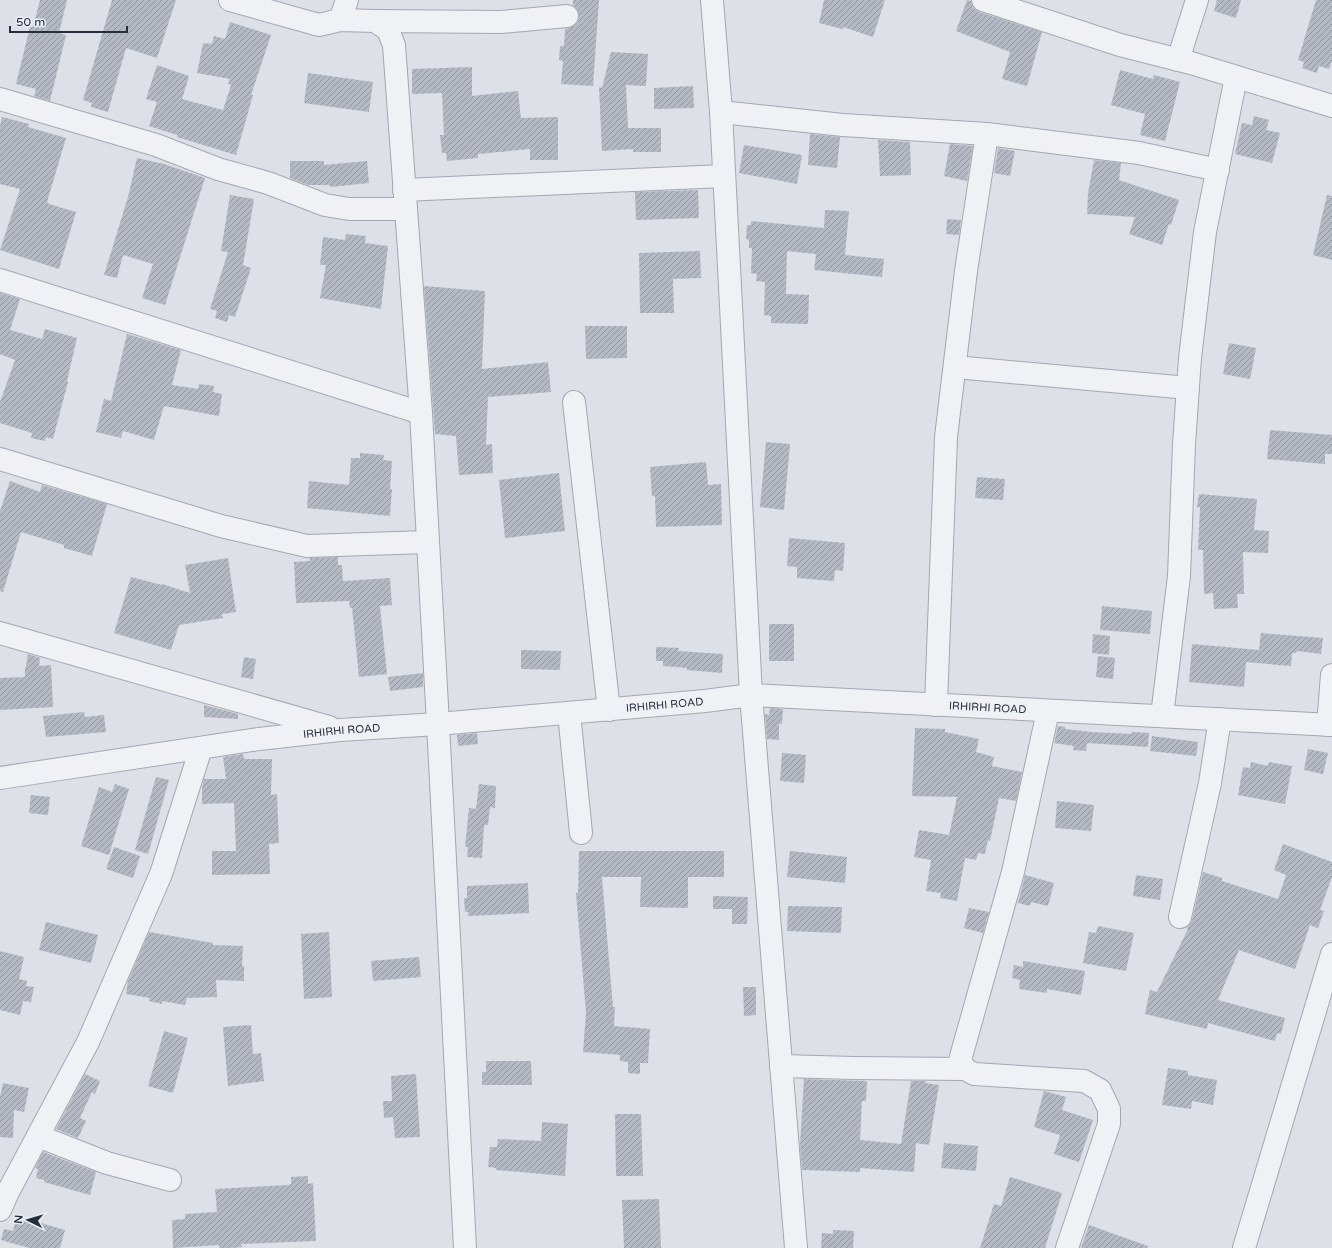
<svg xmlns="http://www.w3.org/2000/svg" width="1332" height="1248" font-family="'Varela Round',sans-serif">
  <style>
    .building { fill: url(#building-hatch) }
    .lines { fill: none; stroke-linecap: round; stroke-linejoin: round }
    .minor-casing { stroke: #a2a7b1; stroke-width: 24 }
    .minor { stroke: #eff1f5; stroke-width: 22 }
    .labels { text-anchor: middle; stroke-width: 4; stroke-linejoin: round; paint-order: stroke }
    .street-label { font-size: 11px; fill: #262d3d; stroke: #eceff4 }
  </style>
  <defs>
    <pattern id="building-hatch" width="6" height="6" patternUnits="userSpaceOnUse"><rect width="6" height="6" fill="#b4b9c3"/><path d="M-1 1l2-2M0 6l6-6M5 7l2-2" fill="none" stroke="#9297a0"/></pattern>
  </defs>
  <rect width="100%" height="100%" fill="#dde0e7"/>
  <!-- building -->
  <g class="building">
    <polygon points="40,0 67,0 59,33 66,35 50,101 34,96 36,89 16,84 30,27 33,27"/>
    <polygon points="112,0 176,0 157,58 126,48 108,112 91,107 92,103 83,100"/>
    <polygon points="573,0 599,0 593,86 561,84 563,61 559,60 560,46 564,46 565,29 574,26 578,22 579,15 577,9 573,5"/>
    <polygon points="824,0 885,0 873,37 843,27 842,29 819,23"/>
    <polygon points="967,0 971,1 973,8 979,12 1042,32 1027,86 1002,79 1010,52 956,31"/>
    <polygon points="1217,0 1241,0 1236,18 1214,11"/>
    <polygon points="1316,0 1332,0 1332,61 1329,69 1319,66 1317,73 1302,68 1304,62 1298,60"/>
    <polygon points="230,22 271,35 251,95 253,95 236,155 177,137 177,135 149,126 157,102 146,99 157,65 189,76 182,99 223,110 231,85 228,84 230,79 197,73 203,43 212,44 214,36 225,39"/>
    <polygon points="611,52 648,54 646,86 626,85 628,128 661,128 661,152 633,152 633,149 602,151 599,87 602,88"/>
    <polygon points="472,67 472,96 518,91 521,118 558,117 558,160 530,160 530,149 478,154 478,158 447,161 446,153 442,153 440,135 444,135 442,93 412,94 412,69"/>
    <polygon points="1120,70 1153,79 1154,75 1180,82 1165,141 1140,135 1145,114 1111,105"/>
    <polygon points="308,73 373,82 369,112 304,103"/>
    <polygon points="693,86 694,108 654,109 654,88"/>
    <polygon points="1254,116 1269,120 1266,130 1280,133 1272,163 1235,154 1242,123 1252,125"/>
    <polygon points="2,117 29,124 28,127 66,138 47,202 49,204 76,212 59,269 0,250 20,189 0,184 0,126"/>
    <polygon points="810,134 840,137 837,168 808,165"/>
    <polygon points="878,140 910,142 911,175 880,176"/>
    <polygon points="950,144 973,146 967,181 944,176"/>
    <polygon points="744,145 802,155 797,184 739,173"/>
    <polygon points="998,148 1015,151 1010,176 994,173"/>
    <polygon points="137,158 164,164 205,178 165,305 142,298 153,264 123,255 117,278 104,275 128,197"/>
    <polygon points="1094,160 1121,163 1119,180 1179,200 1171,225 1169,224 1162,245 1129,234 1135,217 1087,214 1088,193"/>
    <polygon points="290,161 324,161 324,165 367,161 369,183 330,187 330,185 308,185 290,178"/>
    <polygon points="698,190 699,218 636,220 635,192"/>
    <polygon points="230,195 254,199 243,265 251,268 235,317 229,315 227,322 215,318 217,311 210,309 228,252 221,251"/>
    <polygon points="1327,195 1332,196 1332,260 1313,255"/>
    <polygon points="825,210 849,211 845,255 884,259 882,277 814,270 816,254 787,251 786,294 809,295 808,324 771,323 771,316 764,315 765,282 756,281 757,274 751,273 752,248 749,248 749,240 746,239 747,225 751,225 751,221 824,228"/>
    <polygon points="947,219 961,220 959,235 946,234"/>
    <polygon points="346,234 366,236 365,243 388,246 381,309 320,298 326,265 320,265 323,237 345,240"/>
    <polygon points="700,251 701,278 673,279 674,313 640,313 639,253"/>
    <polygon points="424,286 485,291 482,369 548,362 551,392 488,397 486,445 492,444 493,473 459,475 456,436 435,434"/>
    <polygon points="0,293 20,299 10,330 42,339 45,329 77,338 67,381 68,382 53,439 46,437 45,441 31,438 32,433 0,423 0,402 15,360 0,354"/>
    <polygon points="585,326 627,326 627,358 586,359"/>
    <polygon points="127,334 181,350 172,385 198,389 199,384 214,386 213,392 222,394 219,416 164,406 154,440 123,431 121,438 96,432 104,399 111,401"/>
    <polygon points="1229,343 1256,348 1250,379 1223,374"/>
    <polygon points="1270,430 1332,435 1332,454 1325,454 1325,464 1267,459"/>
    <polygon points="766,442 790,444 784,510 760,507"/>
    <polygon points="360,453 384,455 383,460 392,461 390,489 392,489 390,516 307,508 309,481 349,485 351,458 360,458"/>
    <polygon points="706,462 708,485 721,484 722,525 656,527 655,496 652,496 650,467"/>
    <polygon points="559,473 565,531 505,538 499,480"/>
    <polygon points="977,477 1005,479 1003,500 975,498"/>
    <polygon points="10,481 40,492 42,485 107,504 92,556 64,548 64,545 21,532 3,592 0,591 0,511"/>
    <polygon points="1199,494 1257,499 1254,530 1269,531 1268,553 1243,552 1244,594 1237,594 1238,608 1214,609 1213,593 1204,594 1203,550 1198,550 1200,507 1197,507"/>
    <polygon points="789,538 845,543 843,571 835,570 834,581 797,578 797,567 787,566"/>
    <polygon points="338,557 338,565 342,565 343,581 390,578 392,605 380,606 387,674 359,677 352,608 350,608 349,601 296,603 294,562 310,561 310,558"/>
    <polygon points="228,558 236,612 222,614 223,618 179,625 171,650 114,633 131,577 162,585 162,584 190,593 185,565"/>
    <polygon points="1102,606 1152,611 1150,634 1100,630"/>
    <rect x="769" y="624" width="25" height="37"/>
    <polygon points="1261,633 1323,638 1321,654 1297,651 1296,653 1292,653 1291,666 1246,662 1244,687 1189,682 1192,644 1259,650"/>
    <polygon points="1093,634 1110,636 1109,655 1092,653"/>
    <polygon points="656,647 679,648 678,651 723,654 722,673 687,670 687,668 663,666 663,661 656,661"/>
    <polygon points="521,650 561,651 560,670 521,669"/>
    <polygon points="28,654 40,658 39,666 51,665 53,707 0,710 0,678 25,677 25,667 26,667"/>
    <polygon points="1098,656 1115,658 1113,679 1096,677"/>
    <polygon points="244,657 256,659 253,679 241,677"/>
    <polygon points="423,673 423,687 390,691 388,677"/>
    <polygon points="204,705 238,714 238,719 204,717"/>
    <polygon points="770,708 783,709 782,724 779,724 779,740 767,739 765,714 769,715"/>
    <polygon points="84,712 85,717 104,715 106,732 46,737 43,716"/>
    <polygon points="1058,726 1065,727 1065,729 1091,732 1132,734 1132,732 1149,733 1148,747 1087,743 1086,751 1073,750 1074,746 1054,743"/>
    <polygon points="915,728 945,729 945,732 979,739 976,752 994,757 992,766 1022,772 1016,801 999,798 990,841 988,840 985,854 978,853 976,860 965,858 957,901 940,898 941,893 926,891 931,860 914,857 919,830 949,835 957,797 912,796"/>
    <polygon points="477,733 478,744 458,746 457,735"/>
    <polygon points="1152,736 1198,742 1196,756 1150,751"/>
    <polygon points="1308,749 1328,753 1323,774 1304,770"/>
    <polygon points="782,753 806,755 804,783 780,781"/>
    <polygon points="243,754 244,759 272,759 271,795 277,794 279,843 269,844 270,874 212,875 212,851 236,851 234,803 202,804 202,787 204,779 226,779 223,757"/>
    <polygon points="1251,762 1268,766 1269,762 1292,766 1285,804 1238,795 1243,767 1250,768"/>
    <polygon points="156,777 169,780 148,854 135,850"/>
    <polygon points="115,784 129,789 109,855 81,846 99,787 112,792"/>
    <polygon points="479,784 496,786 495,808 490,807 488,825 484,825 482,858 467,857 468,847 465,847 469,808 476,809"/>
    <polygon points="31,795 50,797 48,815 29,813"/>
    <polygon points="1057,801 1094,805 1091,831 1055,828"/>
    <polygon points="1283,844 1332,862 1332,877 1320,910 1324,911 1318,928 1310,925 1295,969 1239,950 1218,1000 1285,1018 1281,1034 1277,1033 1275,1041 1208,1023 1207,1029 1145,1014 1150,990 1157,992 1188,929 1186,928 1189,925 1192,920 1203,872 1222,878 1222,881 1278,899 1286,875 1274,870"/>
    <polygon points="114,847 140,856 133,878 106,869"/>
    <polygon points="579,851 724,851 724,877 688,877 688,908 640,907 641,877 602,877 613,1007 615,1007 614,1026 650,1029 648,1063 640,1063 640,1074 628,1073 628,1062 620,1061 620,1055 583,1052 586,1013 576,893 578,893"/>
    <polygon points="790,851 847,857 845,883 787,877"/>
    <polygon points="1025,875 1054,883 1048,906 1031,902 1030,906 1018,903"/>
    <polygon points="1136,875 1163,879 1160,900 1133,896"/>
    <polygon points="528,883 529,913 468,916 468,912 465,912 464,898 467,898 467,886"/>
    <polygon points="713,896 748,897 747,924 732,924 732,909 713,909"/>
    <polygon points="788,906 842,907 841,933 787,931"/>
    <polygon points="969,908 989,912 983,933 964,928"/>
    <polygon points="46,922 98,935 91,963 39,950"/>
    <polygon points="1098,926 1134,933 1126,971 1083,963 1089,932 1096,933"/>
    <polygon points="149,932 213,943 213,945 243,946 242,966 244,966 244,981 216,980 217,997 187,998 185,1005 162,1001 162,1004 149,1001 150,998 126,994 128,981"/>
    <polygon points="329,932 332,997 304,999 301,934"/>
    <polygon points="0,951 24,957 19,979 27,981 26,986 34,987 31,1002 23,1001 20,1015 0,1010"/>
    <polygon points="419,957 421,977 373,981 371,961"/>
    <polygon points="1023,961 1085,971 1081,995 1047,989 1047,993 1019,989 1020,980 1012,978 1014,965 1023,967"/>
    <polygon points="743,987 756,987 756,1015 744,1016"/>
    <polygon points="251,1025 253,1054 261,1053 264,1081 228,1086 223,1027"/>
    <polygon points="164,1031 188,1038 173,1093 148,1086"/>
    <polygon points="486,1061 531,1061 532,1085 482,1085 482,1072 486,1072"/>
    <polygon points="1168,1068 1188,1071 1188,1075 1217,1080 1213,1105 1192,1101 1191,1109 1162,1105"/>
    <polygon points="85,1074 100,1081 95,1094 92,1092 80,1118 86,1121 78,1138 56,1129"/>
    <polygon points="416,1074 420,1137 395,1138 393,1117 384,1118 383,1101 392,1101 391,1076"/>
    <polygon points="804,1079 867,1081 866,1101 862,1101 860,1140 901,1144 911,1081 926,1081 925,1083 939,1085 929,1145 916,1143 914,1172 860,1168 860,1172 802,1170 800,1145"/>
    <polygon points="3,1083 29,1088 24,1112 14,1110 13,1138 0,1137 0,1097"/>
    <polygon points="1044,1091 1066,1097 1062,1110 1093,1120 1079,1162 1054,1154 1060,1135 1034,1127"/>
    <polygon points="615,1114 641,1114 643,1176 616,1176"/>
    <polygon points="542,1122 568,1124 565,1176 496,1170 496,1168 488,1167 490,1147 497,1147 498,1139 541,1141"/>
    <polygon points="944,1143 978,1146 976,1171 941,1168"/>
    <polygon points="43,1152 96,1172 90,1195 44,1182 44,1180 36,1178 38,1169 35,1168"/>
    <polygon points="308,1176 308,1184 313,1183 316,1241 241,1244 242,1247 231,1248 219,1248 219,1245 173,1248 172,1220 185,1219 185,1214 217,1212 215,1189 288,1185 291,1184 291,1177"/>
    <polygon points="1010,1177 1062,1193 1045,1248 980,1248 994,1204 1001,1206"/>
    <polygon points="659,1199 661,1248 624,1248 622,1200"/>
    <polygon points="17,1216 65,1230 60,1248 29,1248 1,1240 4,1229 13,1231"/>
    <polygon points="1089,1225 1148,1246 1147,1248 1081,1248"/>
    <polygon points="833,1230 854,1231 853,1248 821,1248 822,1233 833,1234"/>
  </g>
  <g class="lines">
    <!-- minor casing -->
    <g class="minor-casing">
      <g id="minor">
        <polyline points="230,0 319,25 340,20 375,21 388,30 394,45 421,413 438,724 465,1248"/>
        <polyline points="712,0 721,112 751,695 796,1248"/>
        <polyline points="983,0 1120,45 1191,63 1332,106"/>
        <polyline points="340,20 347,0"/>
        <polyline points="375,21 501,22 567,16"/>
        <polyline points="1178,60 1197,0"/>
        <polyline points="0,99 156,145 218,169 268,183 325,205 349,209 406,209"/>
        <polyline points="721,112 843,125 987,134 1139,153 1218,170"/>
        <polyline points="404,190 724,176"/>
        <polyline points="0,280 421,413"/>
        <polyline points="955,367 1188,388"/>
        <polyline points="574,402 609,710"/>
        <polyline points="0,459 221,526 307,546 427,542"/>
        <polyline points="0,633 329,727"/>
        <polyline points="936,705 946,437 966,271 987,134"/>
        <polyline points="1048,711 1013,872 960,1060 965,1069 974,1074 1084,1081 1100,1090 1109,1109 1109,1124 1067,1248"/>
        <polyline points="569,713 581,833"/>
        <polyline points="1162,716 1179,576 1184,444 1190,358 1205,232 1236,77"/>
        <polyline points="1328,725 1332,675"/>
        <path id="s1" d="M0 778 259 739 340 730 438 724 705 701 751 695 1332 725"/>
        <polyline points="1180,917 1210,783 1220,719"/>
        <polyline points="781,1066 854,1068 965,1069"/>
        <polyline points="38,1136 107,1163 170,1180"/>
        <polyline points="0,1210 8,1192 88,1042 161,874 201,748"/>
        <polyline points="1244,1248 1332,954"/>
      </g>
    </g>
    <!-- minor -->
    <use href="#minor" class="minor"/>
  </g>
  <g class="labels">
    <!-- street labels -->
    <g class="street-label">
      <text dy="4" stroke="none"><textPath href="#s1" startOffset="669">IRHIRHI ROAD</textPath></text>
      <text dy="4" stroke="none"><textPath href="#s1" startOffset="993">IRHIRHI ROAD</textPath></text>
      <text dy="4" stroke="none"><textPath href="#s1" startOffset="345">IRHIRHI ROAD</textPath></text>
    </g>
  </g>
  <!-- north arrow -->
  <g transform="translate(28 1220) rotate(275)" stroke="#eceff4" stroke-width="3" paint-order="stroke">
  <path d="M0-3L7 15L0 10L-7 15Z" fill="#262d3d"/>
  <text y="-6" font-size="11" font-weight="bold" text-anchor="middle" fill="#262d3d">N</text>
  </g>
  <!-- scale -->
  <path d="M10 26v6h117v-6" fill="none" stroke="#262d3d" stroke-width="2"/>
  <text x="16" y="26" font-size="12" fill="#262d3d" stroke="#eceff4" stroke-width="3" paint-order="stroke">50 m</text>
</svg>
